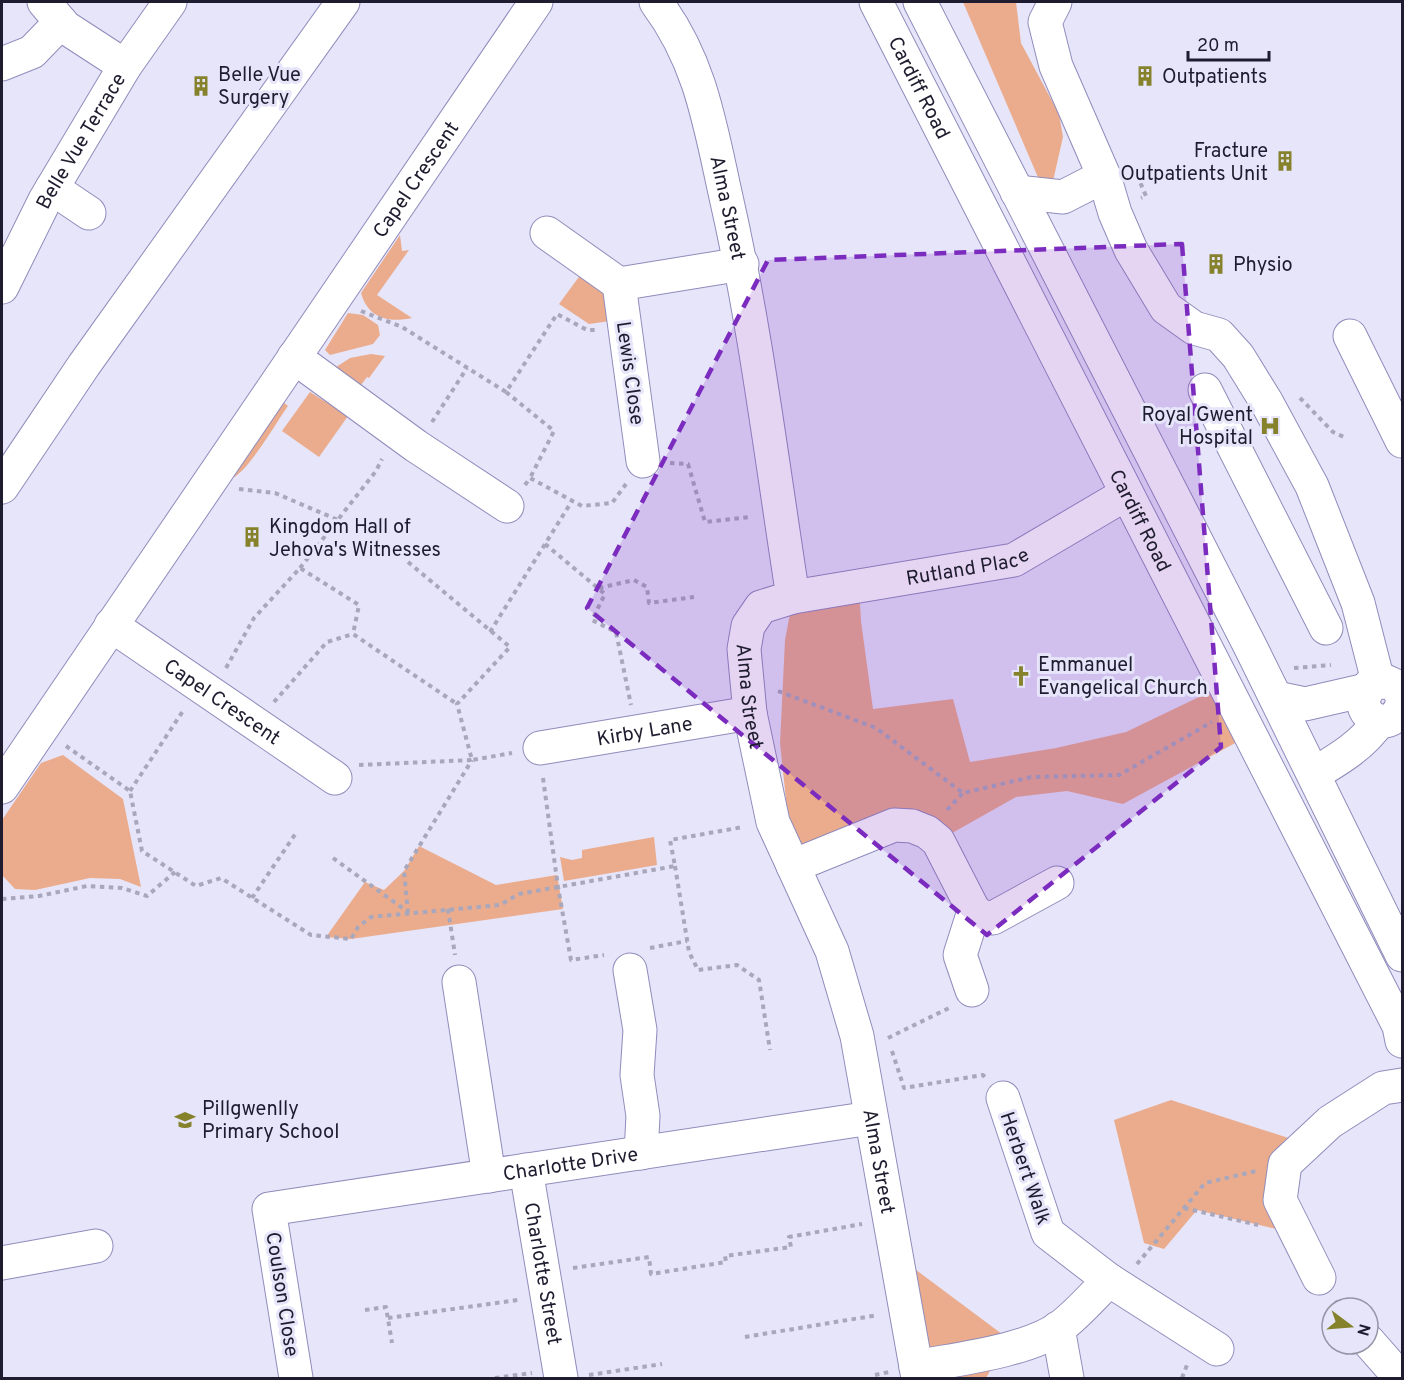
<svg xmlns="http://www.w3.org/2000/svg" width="1404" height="1380" font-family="Overpass,sans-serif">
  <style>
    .green { fill: #ebac8d }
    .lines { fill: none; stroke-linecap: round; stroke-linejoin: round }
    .minor-casing { stroke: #908cbb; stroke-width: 35 }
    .major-casing { stroke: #908cbb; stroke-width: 35 }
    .path { stroke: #a9a7bb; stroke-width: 4; stroke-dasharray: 4.5 4.5; stroke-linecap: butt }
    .minor { stroke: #fff; stroke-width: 33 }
    .major { stroke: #fff; stroke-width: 33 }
    .marked { fill: #7b2cbf; fill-opacity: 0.2; stroke: #7b2cbf; stroke-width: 4.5; stroke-dasharray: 12 8; stroke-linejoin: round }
    .labels { text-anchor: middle; stroke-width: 6; stroke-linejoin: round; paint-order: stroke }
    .poi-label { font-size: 20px; fill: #1e1c2e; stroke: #e6e5fa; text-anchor: start }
    .street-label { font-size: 20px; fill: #1e1c2e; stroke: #e6e5fa }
  </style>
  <rect width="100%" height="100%" fill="#e6e5fa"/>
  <!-- green -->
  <g class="green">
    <polygon points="963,2 1016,2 1021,43 1059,114 1063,137 1053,181 1040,182"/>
    <path d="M400 235 402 251 409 250 377 295 412 318C388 323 368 318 361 293Z"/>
    <polygon points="584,270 603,284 610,321 589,324 559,304"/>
    <polygon points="348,313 363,315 378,325 380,335 373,344 330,355 325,350"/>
    <polygon points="371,354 385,356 369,378 367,377 361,385 356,381 344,389 324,375 350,358"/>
    <polygon points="310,392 348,416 319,457 282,431"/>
    <path d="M277 397 288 406C277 421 246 476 230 479Z"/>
    <polygon points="859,587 861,621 873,709 953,699 970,762 1056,748 1126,732 1224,685 1250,735 1123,804 1067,791 1016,797 938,841 927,832 793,866 780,743 785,640 793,597"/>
    <polygon points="63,755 123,799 141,887 120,879 90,878 35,890 15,889 2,875 2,820 41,763"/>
    <polygon points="654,837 657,865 564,881 560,857 572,860 582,858 582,850"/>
    <polygon points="419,846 496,885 557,875 563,909 351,939 326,937 365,882 384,890 404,871"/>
    <polygon points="1171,1100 1307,1144 1285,1164 1297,1234 1197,1210 1164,1249 1144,1243 1114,1120"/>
    <polygon points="896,1255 1018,1346 1002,1350 986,1378 918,1378"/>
  </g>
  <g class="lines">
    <!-- minor casing -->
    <g class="minor-casing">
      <g id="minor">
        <polyline points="44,2 65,27 125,66"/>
        <path id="s1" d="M656 2C701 62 710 125 726 197 756 329 772 463 793 597L761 607 748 626 744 649 750 713 773 822 832 951 857 1036 918 1378"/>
        <path id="s2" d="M876 2 1399 1026 1402 1041"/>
        <polyline points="1055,2 1045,22 1056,66 1104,176"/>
        <polyline points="2,64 32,52 61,22"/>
        <polyline points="52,188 89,213"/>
        <polyline points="1017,192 1063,197 1104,176 1115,213 1131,250 1166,308 1194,328 1219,335 1238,356 1267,403 1312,486 1358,603 1378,681"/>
        <polyline points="547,233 619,284"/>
        <path id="s3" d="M2 287 45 200 125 66 170 2"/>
        <polyline points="1350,336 1402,441"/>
        <polyline points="294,357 416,446 507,506"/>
        <polyline points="1205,390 1326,628"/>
        <polyline points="643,461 619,284 742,264"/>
        <polyline points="2,487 84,365 343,2"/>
        <path id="s4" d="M793 597 1014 560 1126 494"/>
        <path id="s5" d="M111 625 335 778"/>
        <path d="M1402 697 1398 687 1385 681 1370 685 1363 699C1364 725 1395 730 1402 704"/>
        <polyline points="1276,698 1305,704 1366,690"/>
        <path id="s6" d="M540 748 750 713"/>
        <path d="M1314 774C1339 759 1363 745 1379 721"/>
        <path id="s7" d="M2 787 536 2"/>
        <polyline points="793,866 894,825 912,826 927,832 938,841 974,911 983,917 993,918 1057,883"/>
        <polyline points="630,970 640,1030 637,1075 643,1116 641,1153"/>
        <polyline points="459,982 489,1176"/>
        <polyline points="972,990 960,955 974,911"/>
        <path id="s8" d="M526 1170 561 1378"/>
        <polyline points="2,1263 96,1246"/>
        <polyline points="1319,1278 1280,1200 1285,1164 1330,1122 1383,1088 1402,1085"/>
        <polyline points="1109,1280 1217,1349"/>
        <polyline points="1058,1328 1067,1378"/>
        <polyline points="1368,1341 1397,1374"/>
        <path d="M916 1367C956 1359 1027 1351 1059 1328 1077 1315 1093 1296 1109 1280L1048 1233 1003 1098"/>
        <path id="s9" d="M296 1378 269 1209 871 1118"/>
      </g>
    </g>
    <!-- major casing -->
    <g class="major-casing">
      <polyline id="major" points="920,2 1250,646 1402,955"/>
    </g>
    <!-- path -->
    <g class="path">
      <polyline points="1137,175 1146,196 1141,198"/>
      <polyline points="361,311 402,327 506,392 557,314 587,330 595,330"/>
      <polyline points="506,392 554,431 530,478"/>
      <polyline points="1300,398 1333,432 1344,437"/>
      <polyline points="432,422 467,368"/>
      <polyline points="670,463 688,464 705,522 751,517"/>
      <polyline points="525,485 530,478 582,506 612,503 626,484"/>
      <polyline points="239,489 275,493 338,520"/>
      <polyline points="545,544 605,594 592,620 616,632 631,705"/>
      <polyline points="408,562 510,647 457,704 472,760 512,753"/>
      <polyline points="300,568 376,471 382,459"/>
      <polyline points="599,588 634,580 647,587 649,603 694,597"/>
      <polyline points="490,632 572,501"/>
      <polyline points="226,668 254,618 300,568 359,605 353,634"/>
      <polyline points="1294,668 1331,665"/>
      <polyline points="778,691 876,728 963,793 1031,777 1119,775 1212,722"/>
      <polyline points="274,702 327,642 353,634 457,704"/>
      <polyline points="66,746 130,791 142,851 196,886 221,878 311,935 351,939 358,927 371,917 500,905 519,894 675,866 670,840 743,827"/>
      <polyline points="359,765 472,760"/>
      <polyline points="543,778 558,887 571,960 604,955"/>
      <polyline points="130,791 183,711"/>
      <polyline points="947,810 963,793"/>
      <polyline points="333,858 408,912"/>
      <polyline points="675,866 689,952 698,970 737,965 759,980 770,1050"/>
      <polyline points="252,898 296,833"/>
      <polyline points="2,899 39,896 87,886 122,888 147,896 175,872"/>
      <polyline points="448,909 455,955"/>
      <polyline points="408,913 404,871 472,760"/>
      <polyline points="650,948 687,941"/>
      <polyline points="888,1038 951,1007"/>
      <polyline points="892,1051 904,1088 983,1075 985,1077"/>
      <polyline points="1184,1208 1258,1225"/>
      <polyline points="1137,1264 1205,1183 1256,1171"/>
      <polyline points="573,1268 649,1257 651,1274 726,1262 725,1256 791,1247 789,1237 862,1224"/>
      <polyline points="1335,1301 1341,1308"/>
      <polyline points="365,1310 386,1307 392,1343"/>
      <polyline points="388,1318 518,1300"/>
      <polyline points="745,1337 878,1315"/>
      <polyline points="589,1375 662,1364"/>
      <polyline points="875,1375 889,1372"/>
      <polyline points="495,1378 532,1373"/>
      <polyline points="1182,1378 1187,1365"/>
    </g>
    <!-- minor -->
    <use href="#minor" class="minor"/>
    <!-- major -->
    <use href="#major" class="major"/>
  </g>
  <!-- marked area -->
  <path class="marked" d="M1182 244 1221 747 987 935 587 608 768 260Z"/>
  <!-- icons -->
  <defs>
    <g id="building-bare" transform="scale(1.62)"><path d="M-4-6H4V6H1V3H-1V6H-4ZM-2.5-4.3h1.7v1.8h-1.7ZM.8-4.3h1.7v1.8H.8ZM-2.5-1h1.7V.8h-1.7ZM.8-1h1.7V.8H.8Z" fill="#85822b" stroke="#e6e5fa" stroke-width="2.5" paint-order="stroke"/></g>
    <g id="hospital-bare" transform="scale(1.62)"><path d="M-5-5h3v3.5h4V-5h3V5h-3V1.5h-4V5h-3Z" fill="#85822b" stroke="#e6e5fa" stroke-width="2.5" paint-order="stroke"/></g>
    <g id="church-bare" transform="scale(1.62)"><path d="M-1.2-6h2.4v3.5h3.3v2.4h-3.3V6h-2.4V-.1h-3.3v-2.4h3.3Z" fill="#85822b" stroke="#e6e5fa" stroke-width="2.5" paint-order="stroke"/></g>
    <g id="school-bare" transform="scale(1.62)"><path d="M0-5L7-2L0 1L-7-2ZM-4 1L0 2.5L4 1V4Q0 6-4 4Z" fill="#85822b" stroke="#e6e5fa" stroke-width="2.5" paint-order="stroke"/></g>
  </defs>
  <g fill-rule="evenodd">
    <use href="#building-bare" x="1145" y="76"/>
    <use href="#building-bare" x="201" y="86"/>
    <use href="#building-bare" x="1285" y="161"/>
    <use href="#building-bare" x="1216" y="264"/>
    <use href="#hospital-bare" x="1270" y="426"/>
    <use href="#building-bare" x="252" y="537"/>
    <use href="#church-bare" x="1021" y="676"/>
    <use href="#school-bare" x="185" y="1120"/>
  </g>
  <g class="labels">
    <!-- poi labels -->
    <g class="poi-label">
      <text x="218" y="81">Belle Vue<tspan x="218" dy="23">Surgery</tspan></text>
      <text x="1162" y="83">Outpatients</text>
      <text x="1268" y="157" text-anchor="end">Fracture<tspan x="1268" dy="23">Outpatients Unit</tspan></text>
      <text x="1233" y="271">Physio</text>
      <text x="1253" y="421" text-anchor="end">Royal Gwent<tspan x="1253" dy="23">Hospital</tspan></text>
      <text x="269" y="533">Kingdom Hall of<tspan x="269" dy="23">Jehova's Witnesses</tspan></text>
      <text x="1038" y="671">Emmanuel<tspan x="1038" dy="23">Evangelical Church</tspan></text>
      <text x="202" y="1115">Pillgwenlly<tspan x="202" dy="23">Primary School</tspan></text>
    </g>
    <!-- street labels -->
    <g class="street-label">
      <text dy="7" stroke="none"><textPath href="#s2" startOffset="96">Cardiff Road</textPath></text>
      <text dy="7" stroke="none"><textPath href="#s3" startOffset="166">Belle Vue Terrace</textPath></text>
      <text dy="7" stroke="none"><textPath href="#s7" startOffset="735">Capel Crescent</textPath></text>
      <text dy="7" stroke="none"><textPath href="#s1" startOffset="220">Alma Street</textPath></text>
      <text transform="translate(631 373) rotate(82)" y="7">Lewis Close</text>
      <text dy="7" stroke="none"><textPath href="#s2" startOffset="582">Cardiff Road</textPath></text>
      <text dy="7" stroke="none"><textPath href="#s4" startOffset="177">Rutland Place</textPath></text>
      <text dy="7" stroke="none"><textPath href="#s1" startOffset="742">Alma Street</textPath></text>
      <text dy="7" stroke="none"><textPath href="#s5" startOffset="135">Capel Crescent</textPath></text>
      <text dy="7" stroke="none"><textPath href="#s6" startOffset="106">Kirby Lane</textPath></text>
      <text dy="7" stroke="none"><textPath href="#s1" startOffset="1228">Alma Street</textPath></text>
      <text dy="7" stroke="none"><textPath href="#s9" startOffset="476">Charlotte Drive</textPath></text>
      <text transform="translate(1026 1168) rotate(71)" y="7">Herbert Walk</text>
      <text dy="7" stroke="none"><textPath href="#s8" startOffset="105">Charlotte Street</textPath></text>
      <text transform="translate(283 1294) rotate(81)" y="7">Coulson Close</text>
    </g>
  </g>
  <!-- border -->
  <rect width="1404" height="1380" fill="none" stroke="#1e1c2e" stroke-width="6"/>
  <!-- north arrow -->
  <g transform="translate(1350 1326) rotate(106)"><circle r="28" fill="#e6e5fa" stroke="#9695a8" stroke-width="1.5"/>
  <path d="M0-4.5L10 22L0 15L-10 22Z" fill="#85822b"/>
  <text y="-9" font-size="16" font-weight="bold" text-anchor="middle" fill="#1e1c2e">N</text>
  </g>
  <!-- scale -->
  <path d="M1188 51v9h81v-9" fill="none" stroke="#1e1c2e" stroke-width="3"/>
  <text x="1197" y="51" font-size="18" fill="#1e1c2e" stroke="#e6e5fa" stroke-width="4.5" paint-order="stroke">20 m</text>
</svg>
